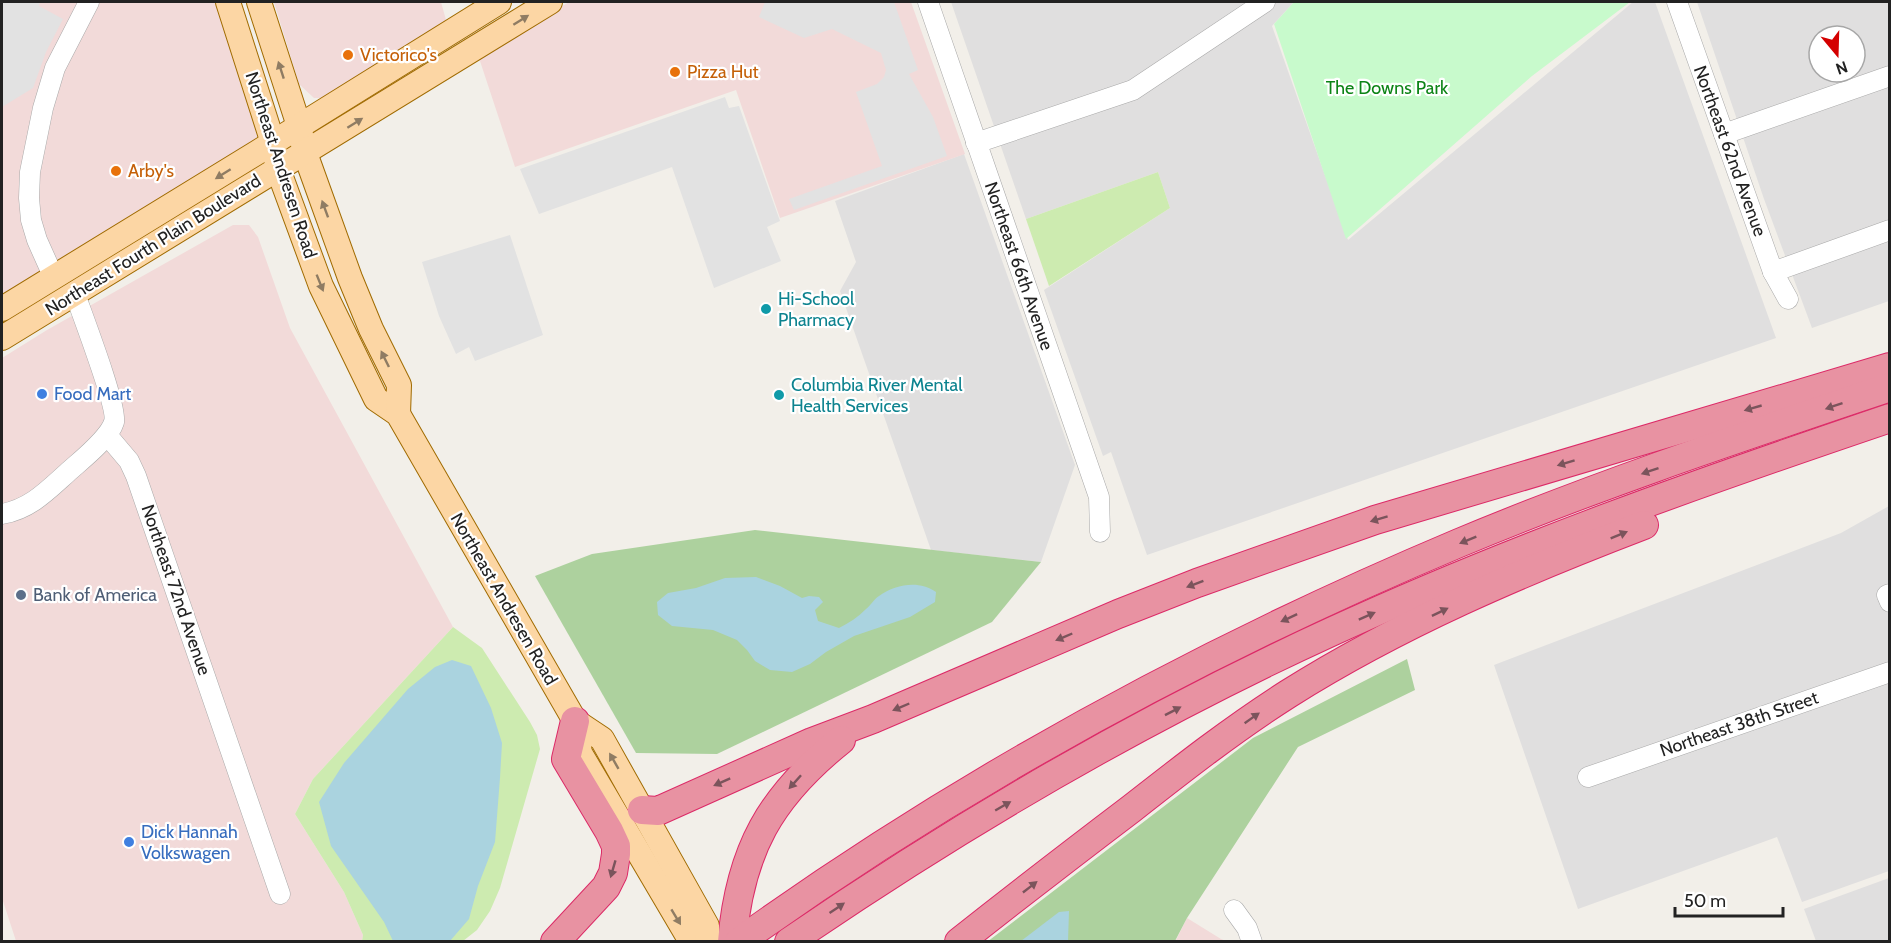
<svg xmlns="http://www.w3.org/2000/svg" width="1891" height="943" font-family="Cabin,sans-serif">
  <style>
    .residential { fill: #e0dfdf; fill-rule: evenodd }
    .commercial { fill: #f2dad9 }
    .grass { fill: #cdebb0 }
    .forest { fill: #add19e }
    .park { fill: #c8facc }
    .parking { fill: #e2e2e2 }
    .water { fill: #aad3df }
    .lines { fill: none; stroke-linecap: round; stroke-linejoin: round }
    .minor-casing { stroke: #a9a9a9; stroke-width: 21 }
    .major-casing { stroke: #a06b00; stroke-width: 26 }
    .highway-casing { stroke: #dc2a67; stroke-width: 30 }
    .minor { stroke: #fff; stroke-width: 20 }
    .major { stroke: #fcd6a4; stroke-width: 24 }
    .highway { stroke: #e892a2; stroke-width: 28 }
    .oneway { fill: #8f7c63 }
    .oneway2 { fill: #7b545c }
    .food-dot { fill: #e8710a; stroke: #fff; stroke-width: 2 }
    .culture-dot { fill: #0f9aa8; stroke: #fff; stroke-width: 2 }
    .shop-dot { fill: #3f7fe0; stroke: #fff; stroke-width: 2 }
    .service-dot { fill: #5c6f8a; stroke: #fff; stroke-width: 2 }
    .labels { text-anchor: middle; stroke-width: 4.5; stroke-linejoin: round; paint-order: stroke }
    .food-label { font-size: 18px; fill: #c56008; stroke: #fff; text-anchor: start }
    .park-label { font-size: 18px; fill: #0c8416; stroke: #fff }
    .street-label { font-size: 18px; fill: #222; stroke: #fff }
    .culture-label { font-size: 18px; fill: #0d838f; stroke: #fff; text-anchor: start }
    .shop-label { font-size: 18px; fill: #366cbe; stroke: #fff; text-anchor: start }
    .service-label { font-size: 18px; fill: #4e5e75; stroke: #fff; text-anchor: start }
  </style>
  <rect width="100%" height="100%" fill="#f2efe9"/>
  <!-- residential -->
  <g class="residential">
    <polygon points="951,2 1294,2 1272,26 1348,240 1633,2 1655,2 1776,338 1147,555 1111,452 1103,456 1044,290 1170,208 1158,172 1026,219"/>
    <path d="M1697 2H1889V301L1812 328 1764 199ZM1819 36H1855V72H1819Z"/>
    <polygon points="964,154 1075,465 1041,562 931,550 840,291 856,262 835,201"/>
    <polygon points="1889,506 1889,871 1802,902 1777,837 1578,909 1494,665 1841,533"/>
    <polygon points="1889,878 1889,941 1816,941 1804,909"/>
  </g>
  <!-- commercial -->
  <g class="commercial">
    <polygon points="2,2 219,2 259,126 258,136 254,144 2,301"/>
    <polygon points="274,2 441,2 446,20 323,98 314,98 299,84"/>
    <polygon points="569,2 911,2 965,154 780,218 736,90 515,167 479,58"/>
    <polygon points="233,225 249,225 258,237 290,328 453,627 313,779 295,814 344,892 363,935 362,941 16,941 2,898 2,358 47,330"/>
    <polygon points="1187,918 1221,939 1226,941 1175,942"/>
  </g>
  <!-- grass -->
  <g class="grass">
    <polygon points="1158,172 1170,208 1049,286 1026,219"/>
    <polygon points="453,627 482,648 530,722 537,735 540,749 500,888 490,911 477,930 463,941 362,941 363,935 344,892 295,814 313,779"/>
  </g>
  <!-- forest -->
  <g class="forest">
    <polygon points="755,530 1041,562 992,622 717,754 636,753 535,576 592,554"/>
    <polygon points="1407,659 1415,690 1298,747 1187,918 1175,941 987,942 1253,738"/>
  </g>
  <!-- park -->
  <polygon class="park" points="1294,2 1630,2 1532,76 1346,239 1274,24"/>
  <!-- parking -->
  <g class="parking">
    <polygon points="2,2 40,2 39,6 63,19 46,52 33,88 2,107"/>
    <polygon points="758,2 894,2 918,70 909,74 933,117 947,156 794,210 789,199 882,166 856,92 877,84 884,77 886,70 881,53 832,29 804,38 759,17 765,2"/>
    <polygon points="725,97 729,108 739,106 780,221 767,227 781,261 714,288 672,167 539,214 520,169"/>
    <polygon points="510,235 543,335 475,361 469,347 456,354 439,316 422,262"/>
  </g>
  <!-- water -->
  <g class="water">
    <path d="M756 577 780 586 802 598 809 596 819 597 823 602 815 610 818 621 839 628C849 623 858 617 866 609 871 605 874 599 879 596 896 584 919 580 936 592L935 602 910 617 854 636 826 652 810 664 792 672 770 670 755 661 747 650 737 640 713 630 672 626 658 615 657 602 668 593 696 588 725 578Z"/>
    <polygon points="452,660 471,666 491,708 502,743 500,778 495,842 478,886 469,919 450,941 393,941 384,922 331,846 319,802 344,763 408,689 435,667"/>
    <polygon points="1069,911 1068,941 1021,941 1059,912"/>
  </g>
  <g class="lines">
    <!-- minor casing -->
    <g class="minor-casing">
      <g id="minor">
        <polyline points="928,2 1099,497 1100,532"/>
        <polyline points="1677,2 1773,272 1788,299"/>
        <polyline points="1724,134 1890,76"/>
        <polyline points="976,143 1133,90 1265,2"/>
        <polyline points="1773,272 1890,230"/>
        <polyline points="54,278 37,240 31,220 29,198 30,172 43,108 55,68 89,2"/>
        <polyline points="107,435 129,461 136,476 280,894"/>
        <path d="M2 514C30 509 47 491 67 473 80 461 109 439 114 422 118 408 82 314 75 294"/>
        <polyline points="1890,594 1887,595 1890,602"/>
        <polyline points="1588,777 1890,672"/>
        <polyline points="1234,910 1247,928 1252,942"/>
      </g>
    </g>
    <!-- major casing -->
    <g class="major-casing">
      <g id="major">
        <polyline points="228,2 273,143 278,169 321,286 376,399 398,414 575,721 580,753 689,938 694,942"/>
        <polyline points="259,2 299,126 305,153 350,278 371,329 399,385 398,414"/>
        <polyline points="2,309 258,152 499,2"/>
        <polyline points="2,338 550,2"/>
        <polyline points="575,721 602,739 707,926 708,942"/>
      </g>
    </g>
    <!-- highway casing -->
    <g class="highway-casing">
      <g id="highway">
        <polyline points="642,810 658,811 812,742 873,719 1118,614 1197,583 1375,520 1890,367"/>
        <polyline points="555,942 606,887 613,873 616,854 616,846 609,831 566,759 575,721"/>
        <path d="M732 942C740 850 770 797 841 740"/>
        <path d="M739 942C963 781 1205 650 1459 543 1600 484 1745 436 1890 387"/>
        <path d="M789 942C961 824 1143 718 1333 631 1513 548 1701 482 1890 418"/>
        <path d="M959 942C1016 897 1073 853 1131 809 1182 769 1233 729 1288 694 1399 624 1521 572 1644 525"/>
      </g>
    </g>
    <!-- minor -->
    <use href="#minor" class="minor"/>
    <!-- major -->
    <use href="#major" class="major"/>
    <!-- highway -->
    <use href="#highway" class="highway"/>
  </g>
  <!-- one-way arrows -->
  <defs><path id="oneway-solid" d="M-6-.8H1V-3.2L6.5 0L1 3.2V.8H-6Z" transform="scale(1.5)"/></defs>
  <g class="oneway">
    <use href="#oneway-solid" transform="translate(521 20) rotate(-32)"/>
    <use href="#oneway-solid" transform="translate(281 70) rotate(-108)"/>
    <use href="#oneway-solid" transform="translate(355 123) rotate(-32)"/>
    <use href="#oneway-solid" transform="translate(223 174) rotate(148)"/>
    <use href="#oneway-solid" transform="translate(325 209) rotate(-110)"/>
    <use href="#oneway-solid" transform="translate(320 283) rotate(68)"/>
    <use href="#oneway-solid" transform="translate(385 359) rotate(-116)"/>
    <use href="#oneway-solid" transform="translate(614 761) rotate(-120)"/>
    <use href="#oneway-solid" transform="translate(676 917) rotate(59)"/>
  </g>
  <g class="oneway2">
    <use href="#oneway-solid" transform="translate(1834 406) rotate(161)"/>
    <use href="#oneway-solid" transform="translate(1753 408) rotate(164)"/>
    <use href="#oneway-solid" transform="translate(1566 463) rotate(163)"/>
    <use href="#oneway-solid" transform="translate(1650 471) rotate(161)"/>
    <use href="#oneway-solid" transform="translate(1379 519) rotate(163)"/>
    <use href="#oneway-solid" transform="translate(1619 535) rotate(-22)"/>
    <use href="#oneway-solid" transform="translate(1468 540) rotate(158)"/>
    <use href="#oneway-solid" transform="translate(1195 584) rotate(159)"/>
    <use href="#oneway-solid" transform="translate(1440 612) rotate(-26)"/>
    <use href="#oneway-solid" transform="translate(1367 616) rotate(-24)"/>
    <use href="#oneway-solid" transform="translate(1289 618) rotate(155)"/>
    <use href="#oneway-solid" transform="translate(1064 637) rotate(157)"/>
    <use href="#oneway-solid" transform="translate(901 707) rotate(157)"/>
    <use href="#oneway-solid" transform="translate(1173 711) rotate(-27)"/>
    <use href="#oneway-solid" transform="translate(1252 718) rotate(-35)"/>
    <use href="#oneway-solid" transform="translate(722 782) rotate(156)"/>
    <use href="#oneway-solid" transform="translate(795 782) rotate(132)"/>
    <use href="#oneway-solid" transform="translate(1003 806) rotate(-30)"/>
    <use href="#oneway-solid" transform="translate(613 869) rotate(106)"/>
    <use href="#oneway-solid" transform="translate(1030 887) rotate(-38)"/>
    <use href="#oneway-solid" transform="translate(837 908) rotate(-34)"/>
  </g>
  <!-- markers -->
  <g class="food-dot">
    <circle cx="348" cy="55" r="6"/>
    <circle cx="675" cy="72" r="6"/>
    <circle cx="116" cy="171" r="6"/>
  </g>
  <g class="culture-dot">
    <circle cx="766" cy="309" r="6"/>
    <circle cx="779" cy="395" r="6"/>
  </g>
  <g class="shop-dot">
    <circle cx="42" cy="394" r="6"/>
    <circle cx="129" cy="842" r="6"/>
  </g>
  <circle class="service-dot" cx="21" cy="595" r="6"/>
  <g class="labels">
    <!-- food labels -->
    <g class="food-label">
      <text x="360" y="61">Victorico's</text>
      <text x="687" y="78">Pizza Hut</text>
      <text x="128" y="177">Arby's</text>
    </g>
    <!-- park labels -->
    <g class="park-label">
      <text x="1387" y="94">The Downs Park</text>
    </g>
    <!-- street labels -->
    <g class="street-label">
      <text transform="translate(1730 151) rotate(70)" y="6">Northeast 62nd Avenue</text>
      <text transform="translate(281 165) rotate(72)" y="6">Northeast Andresen Road</text>
      <text transform="translate(153 245) rotate(-32)" y="6">Northeast Fourth Plain Boulevard</text>
      <text transform="translate(1019 266) rotate(71)" y="6">Northeast 66th Avenue</text>
      <text transform="translate(176 590) rotate(71)" y="6">Northeast 72nd Avenue</text>
      <text transform="translate(504 599) rotate(60)" y="6">Northeast Andresen Road</text>
      <text transform="translate(1739 724) rotate(-19)" y="6">Northeast 38th Street</text>
    </g>
    <!-- culture labels -->
    <g class="culture-label">
      <text x="778" y="305">Hi-School<tspan x="778" dy="21">Pharmacy</tspan></text>
      <text x="791" y="391">Columbia River Mental<tspan x="791" dy="21">Health Services</tspan></text>
    </g>
    <!-- shop labels -->
    <g class="shop-label">
      <text x="54" y="400">Food Mart</text>
      <text x="141" y="838">Dick Hannah<tspan x="141" dy="21">Volkswagen</tspan></text>
    </g>
    <!-- service labels -->
    <g class="service-label">
      <text x="33" y="601">Bank of America</text>
    </g>
  </g>
  <!-- border -->
  <rect width="1891" height="943" fill="none" stroke="#222222" stroke-width="6"/>
  <!-- north arrow -->
  <g transform="translate(1837 54) rotate(161)"><circle r="28" fill="#ffffff" stroke="#a7a7a7" stroke-width="1.5"/>
  <path d="M0-4.5L10 22L0 15L-10 22Z" fill="#d40000"/>
  <text y="-9" font-size="16" font-weight="bold" text-anchor="middle" fill="#222222">N</text>
  </g>
  <!-- scale -->
  <path d="M1675 907v9h108v-9" fill="none" stroke="#222222" stroke-width="3"/>
  <text x="1684" y="907" font-size="18" fill="#222222" stroke="#ffffff" stroke-width="4.5" paint-order="stroke">50 m</text>
</svg>
